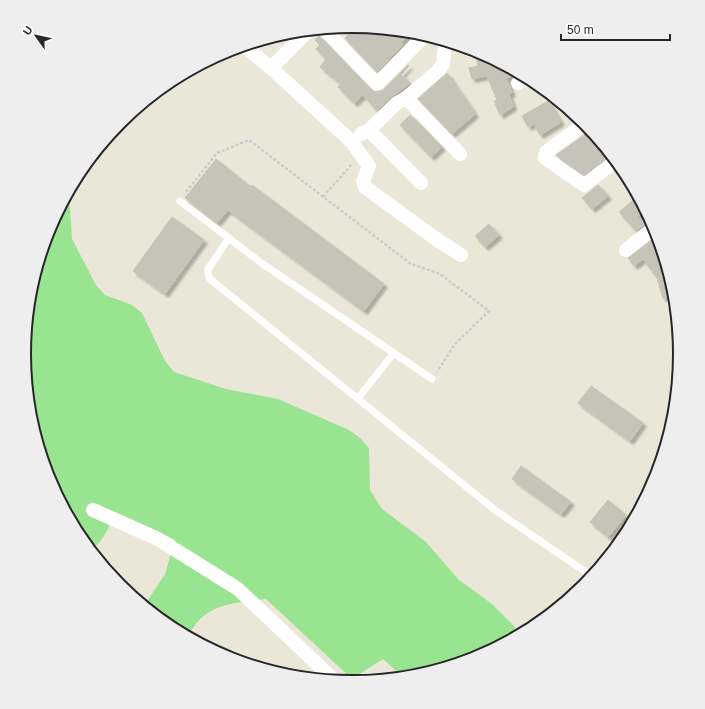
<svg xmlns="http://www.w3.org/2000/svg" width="705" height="709" font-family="Arial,sans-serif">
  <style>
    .green { fill: #99e491 }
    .building { fill: #c6c4b8; stroke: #c6c4b2; filter: url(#shadow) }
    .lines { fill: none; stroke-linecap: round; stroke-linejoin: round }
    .path { stroke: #cbcbcb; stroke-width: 2.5; stroke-dasharray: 3 2; stroke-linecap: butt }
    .lane { stroke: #fff; stroke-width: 7 }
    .street { stroke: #fff; stroke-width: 14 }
    .rim { fill: none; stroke: #272727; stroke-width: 2 }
  </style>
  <defs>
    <filter id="shadow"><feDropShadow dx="3.5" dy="3.5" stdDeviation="1" flood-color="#0004"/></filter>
  </defs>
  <rect width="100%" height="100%" fill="#ebe7d8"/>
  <!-- green -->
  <path class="green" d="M69 192 72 239 96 285 105 295 132 305 142 313 165 361 174 372 226 389 278 399 349 430 360 438 369 448 370 490 382 509 426 542 458 579 492 604 514 626 519 636C483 655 445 674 404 678L383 659 352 679 266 599C233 603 203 603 188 637L170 628 144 606 165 574 175 540 116 512C110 523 103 546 89 549 34 482 14 374 30 290 37 255 52 223 69 192Z"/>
  <!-- building -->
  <g class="building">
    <polygon points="357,26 382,29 411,32 401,43 403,44 377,72 345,38"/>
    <polygon points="319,36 374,92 383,90 408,65 409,66 401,75 410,83 391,97 377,111 363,95 354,103 338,87 341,84 320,67 326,59 316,49 320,45 315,40"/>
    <polygon points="474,50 517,72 506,79 512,93 509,94 513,107 500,115 494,101 497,100 487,76 472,79 469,68 478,66"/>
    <polygon points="447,73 475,114 452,134 418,99"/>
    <polygon points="548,101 561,122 540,135 534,124 528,127 522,116"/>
    <polygon points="410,115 442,147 431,157 400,125"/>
    <polygon points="590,131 594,136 592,137 608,157 584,175 556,155"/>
    <polygon points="216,159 251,187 252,185 384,284 364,311 228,210 217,223 185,198"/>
    <polygon points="598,185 608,196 592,209 582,198"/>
    <polygon points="638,196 646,209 638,216 645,224 636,231 619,212"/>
    <polygon points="172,217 204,240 165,294 133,271"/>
    <polygon points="489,224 499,235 485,247 475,236"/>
    <polygon points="658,235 675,291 663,299 657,278 643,259 634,266 628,258"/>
    <polygon points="591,386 643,423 630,441 578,403"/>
    <polygon points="521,466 571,502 561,514 512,479"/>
    <polygon points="608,500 626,515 608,537 590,522"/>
  </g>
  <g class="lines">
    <!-- path -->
    <g class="path">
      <polyline points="186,192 217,153 249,140 411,264 440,274 489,311 455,344 437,372"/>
      <polyline points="323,197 352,164"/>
    </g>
    <!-- lane -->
    <g class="lane">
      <polyline points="180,201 260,262 432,379"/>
      <polyline points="229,238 208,269 208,274 210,279 495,510 593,577"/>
      <polyline points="358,398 394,353"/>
    </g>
    <!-- street -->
    <g class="street">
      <polyline points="324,29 377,84 425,35"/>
      <polyline points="309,30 271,68 351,141 369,166 363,181 365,187 436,239 461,255"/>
      <polyline points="244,46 271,68"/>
      <polyline points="518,83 527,77"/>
      <polyline points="406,98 460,154"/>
      <polyline points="586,123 546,152 545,158 584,185 616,161"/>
      <polyline points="369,130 397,103 406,98 439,70 443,64 445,45 449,42"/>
      <polyline points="361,134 369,130 421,183"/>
      <polyline points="626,250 655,227"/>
      <polyline points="674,303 676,302"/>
      <polyline points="93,510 158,539 238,589 335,681"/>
    </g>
  </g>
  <!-- crop -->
  <path d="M0 0H705V709H0ZM31 354a321 321 0 1 1 642 0a321 321 0 1 1-642 0Z" fill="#eee" fill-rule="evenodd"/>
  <path class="rim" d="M31 354a321 321 0 1 1 642 0a321 321 0 1 1-642 0Z"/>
  <!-- north arrow -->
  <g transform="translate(36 36) rotate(303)" stroke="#ffffff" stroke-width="3" paint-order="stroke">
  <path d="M0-3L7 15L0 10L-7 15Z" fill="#272727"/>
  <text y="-6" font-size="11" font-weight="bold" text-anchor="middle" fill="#272727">U</text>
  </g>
  <!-- scale -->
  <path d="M561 34v6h109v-6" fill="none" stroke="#272727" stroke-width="2"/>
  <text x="567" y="34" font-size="12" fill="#272727" stroke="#ffffff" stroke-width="3" paint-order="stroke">50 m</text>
</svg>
